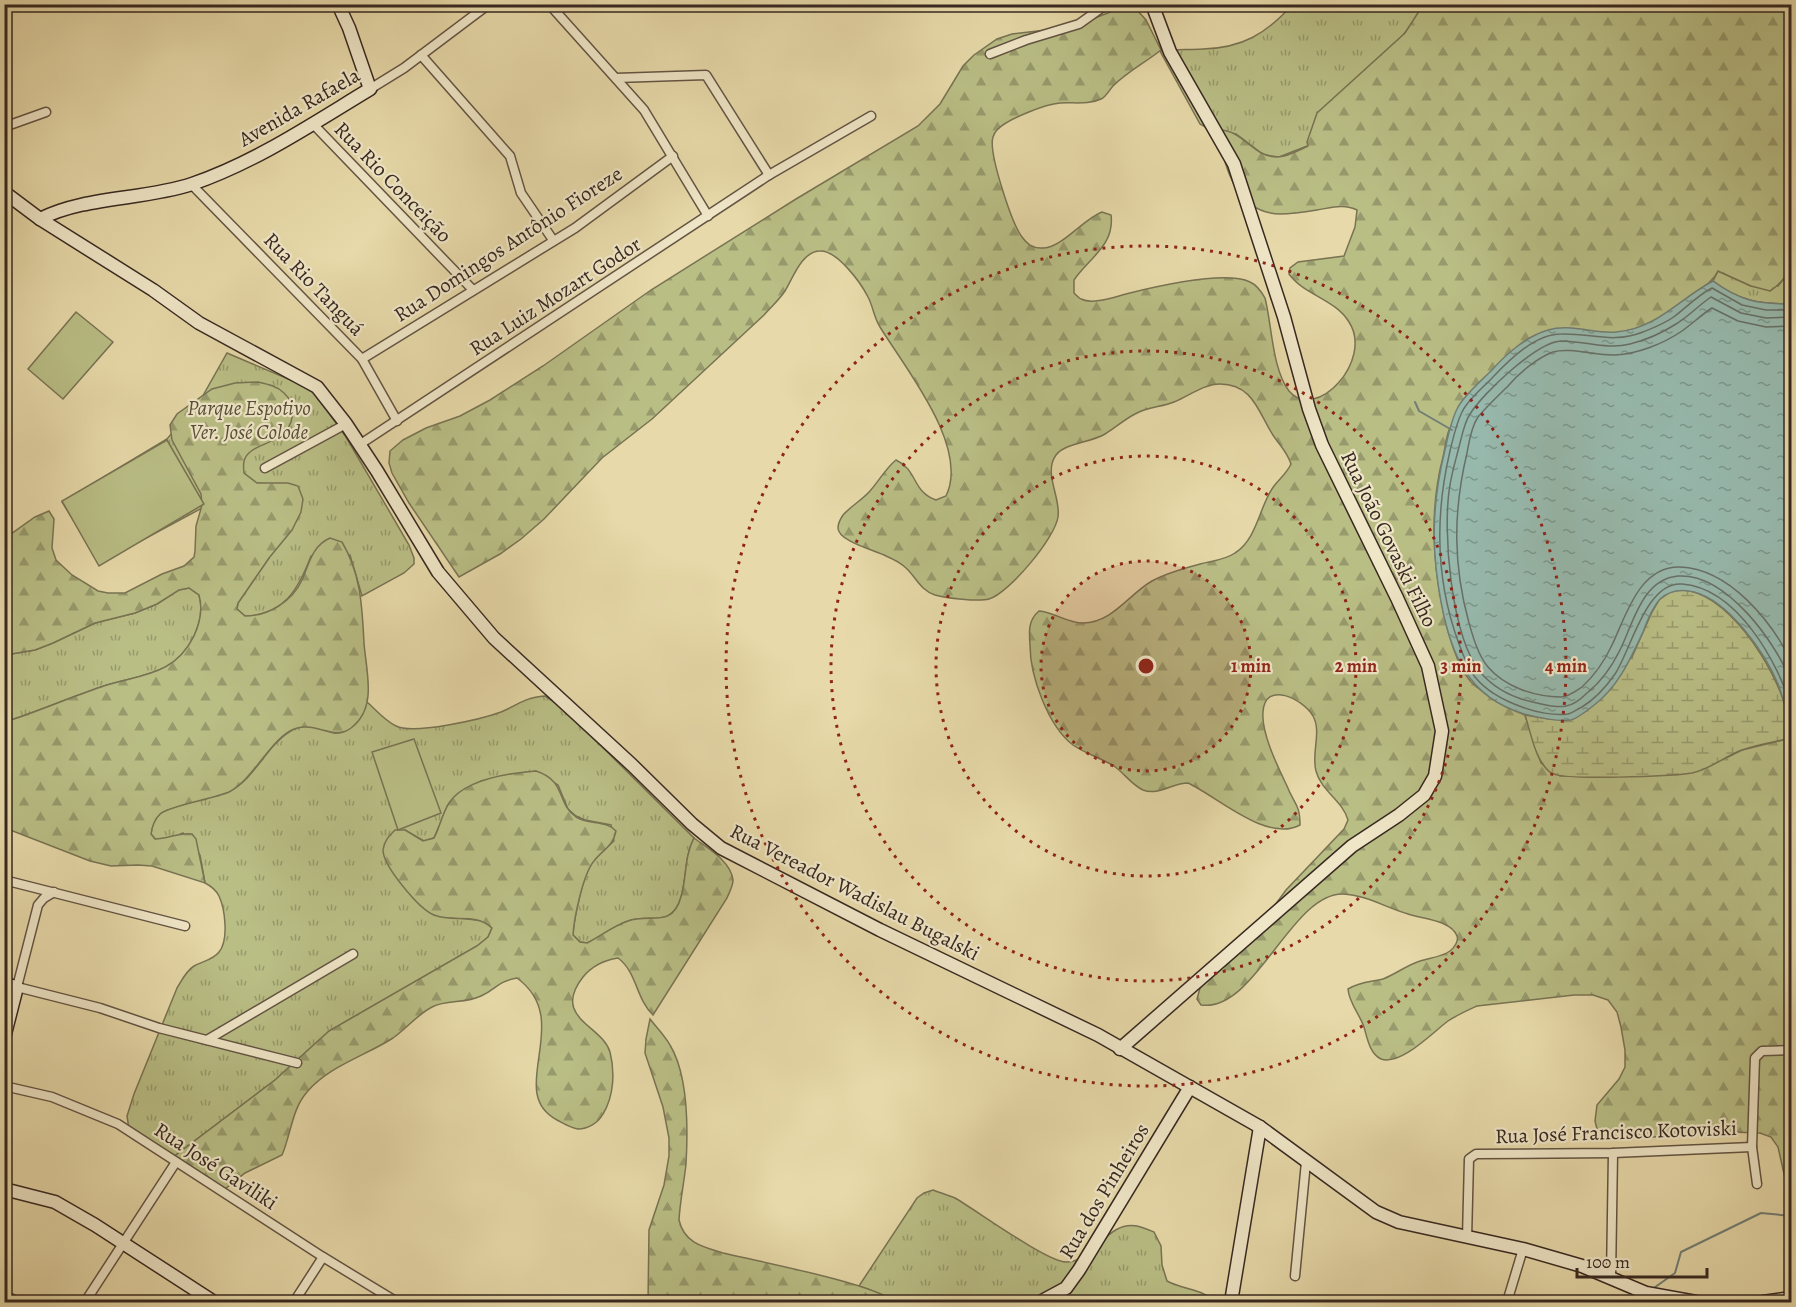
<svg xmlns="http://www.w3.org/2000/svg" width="1796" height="1307" font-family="Alegreya,serif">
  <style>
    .grass { fill: url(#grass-tufts); stroke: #787353; stroke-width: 1.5 }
    .forest { fill: url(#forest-firs); stroke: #787353; stroke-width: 1.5 }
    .wetland { fill: url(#wetland-marsh); stroke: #787353; stroke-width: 1.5 }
    .pitch { fill: #b9be85; stroke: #787353; stroke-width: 1.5 }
    .water { fill: url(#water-ripples); stroke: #717f75; stroke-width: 1.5 }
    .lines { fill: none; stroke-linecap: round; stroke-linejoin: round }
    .shore { stroke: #677067; stroke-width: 1.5 }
    .stream { stroke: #717f75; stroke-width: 2 }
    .street-casing { stroke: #635443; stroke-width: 11 }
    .secondary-casing { stroke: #372821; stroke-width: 15 }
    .street { stroke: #efe6c7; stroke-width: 8 }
    .secondary { stroke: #efe6c7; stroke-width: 12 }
    .ring { fill: none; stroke: #8f2418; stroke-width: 3; stroke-dasharray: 3 6 }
    .labels { text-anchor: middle; stroke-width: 4.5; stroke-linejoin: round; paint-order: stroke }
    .street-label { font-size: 21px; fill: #372821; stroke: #efe6c7 }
    .park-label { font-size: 21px; font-style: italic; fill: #584e3a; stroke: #efe6c7 }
    .centre { fill: #8f2418; stroke: #efe6c7; stroke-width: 3 }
    .ring-label { font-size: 18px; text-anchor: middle; font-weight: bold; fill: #8f2418; stroke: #efe6c7; stroke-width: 4.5; stroke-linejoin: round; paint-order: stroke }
  </style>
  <defs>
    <pattern id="grass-tufts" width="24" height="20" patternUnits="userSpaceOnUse" patternTransform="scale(1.5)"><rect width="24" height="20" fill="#b9be85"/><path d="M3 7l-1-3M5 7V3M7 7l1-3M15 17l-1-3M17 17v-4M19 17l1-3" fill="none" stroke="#979a6c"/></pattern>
    <pattern id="forest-firs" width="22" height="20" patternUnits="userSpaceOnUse" patternTransform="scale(1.5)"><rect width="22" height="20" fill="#b9be85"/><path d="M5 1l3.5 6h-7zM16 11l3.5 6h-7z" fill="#979a6c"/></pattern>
    <pattern id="wetland-marsh" width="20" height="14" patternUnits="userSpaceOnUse" patternTransform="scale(1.5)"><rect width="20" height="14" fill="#b9be85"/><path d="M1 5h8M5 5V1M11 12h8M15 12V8" fill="none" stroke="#979a6c"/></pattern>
    <pattern id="water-ripples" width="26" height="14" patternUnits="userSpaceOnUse" patternTransform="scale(1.5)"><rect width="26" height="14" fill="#97b9ad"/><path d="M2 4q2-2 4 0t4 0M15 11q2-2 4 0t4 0" fill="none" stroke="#7c968c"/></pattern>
  </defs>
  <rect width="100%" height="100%" fill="#e7d9a9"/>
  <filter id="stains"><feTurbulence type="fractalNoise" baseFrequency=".00333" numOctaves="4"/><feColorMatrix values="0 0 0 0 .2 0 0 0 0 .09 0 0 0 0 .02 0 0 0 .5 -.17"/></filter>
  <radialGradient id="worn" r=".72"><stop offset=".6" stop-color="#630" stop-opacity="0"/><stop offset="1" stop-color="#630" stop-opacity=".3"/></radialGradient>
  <!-- grass -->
  <g class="grass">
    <path d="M1292 5H1423L1413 22 1389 54 1315 143 1279 157 1264 155 1236 134 1209 129 1200 124 1160 51C1174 49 1189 50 1203 49 1242 48 1266 34 1292 5Z"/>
    <path d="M1791 264V304C1758 304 1740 301 1713 281L1718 271 1751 286H1778L1786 276Z"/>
    <path d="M227 353 300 384 315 394 346 437 409 545 414 558V564L404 573 362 596 350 555 311 556C299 588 284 616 245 616L237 609 238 603 269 558 270 484 257 483 228 494 100 563 62 502 167 439 201 399Z"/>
    <path d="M189 588 199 595C203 609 200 623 194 636 174 677 139 674 101 687 68 698 37 712 5 722V655L35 650 53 643 95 623 135 613 157 604 178 590Z"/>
    <path d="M545 696 562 707 694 838C684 857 687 877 681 897 672 929 650 913 628 921 613 926 601 937 587 943L580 942 573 935C574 918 583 874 593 861 599 853 607 847 614 841L611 825 585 820 576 816 568 809 558 785 536 771 481 781 448 805 434 838 424 841 405 830 420 905 434 915 484 921 492 928 488 937 477 946 329 1031 275 1080 172 1158 129 1129 127 1116 134 1094 177 988C182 980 186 971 194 966 203 961 213 960 219 952 229 940 225 909 219 896 216 890 211 886 205 883L200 855 183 833 169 839H155L151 834C152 826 154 819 160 814 169 805 215 798 230 791 254 779 267 746 289 732 324 709 337 765 367 702 376 710 385 721 396 726 414 735 482 719 501 712 520 704 523 698 545 696Z"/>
    <path d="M933 1190C941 1193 948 1195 955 1198 976 1210 1047 1262 1066 1262 1094 1262 1107 1220 1137 1226 1142 1227 1149 1230 1154 1232L1161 1246 1162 1265 1167 1281C1182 1289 1207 1291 1216 1302H893L888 1297 859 1286 917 1198 924 1193Z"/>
  </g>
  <!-- forest -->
  <g class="forest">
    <path d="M1423 5H1791L1792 264C1787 276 1781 284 1770 291L1751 286 1718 271C1712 284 1699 289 1688 298 1667 314 1642 331 1615 333 1590 334 1563 330 1538 335 1522 338 1496 366 1487 379 1475 395 1459 412 1449 430 1446 438 1445 449 1443 457 1430 507 1432 559 1443 610 1447 631 1457 666 1471 682 1482 693 1510 709 1525 715L1541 763 1560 776 1669 775 1728 757 1742 750 1791 738V1205L1778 1147 1771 1137 1760 1133 1731 1132 1621 1139 1607 1137 1597 1129 1595 1121 1597 1105 1619 1079 1625 1067V1050L1621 1027 1617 1012 1608 1000 1593 995H1574L1477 1006C1466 1011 1457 1015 1448 1021 1433 1032 1401 1066 1381 1059 1370 1054 1367 1038 1364 1027 1360 1015 1349 1003 1348 989 1359 982 1370 982 1383 979 1396 974 1407 965 1420 961 1429 958 1442 957 1450 951 1454 948 1459 941 1457 936 1451 920 1422 919 1408 914 1387 908 1366 895 1343 894 1291 893 1255 1013 1201 1005L1197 999 1200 988 1207 975 1264 920 1286 890 1344 829 1348 820C1343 801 1321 791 1316 771 1311 753 1322 732 1313 716 1303 699 1265 680 1263 712 1261 733 1278 767 1287 786 1294 804 1300 804 1300 825 1267 843 1218 797 1188 783 1172 783 1158 796 1143 790 1132 785 1124 773 1114 766 1101 758 1086 754 1073 745 1048 726 1030 676 1030 645 1029 632 1028 620 1039 611 1054 612 1067 623 1083 623 1112 623 1129 594 1152 581 1166 573 1185 568 1200 564 1212 561 1225 560 1235 553 1258 538 1259 506 1274 486 1280 478 1287 473 1291 464 1287 452 1282 448 1275 438 1259 416 1255 384 1220 384 1204 384 1189 396 1174 402 1162 407 1147 407 1135 414 1125 419 1115 428 1105 434 1090 443 1065 443 1056 455 1043 473 1061 497 1058 517 1055 538 1009 593 989 599 978 602 946 598 935 595 920 590 916 577 906 568 900 562 893 559 886 556 874 550 838 541 838 528 838 524 841 518 843 515 851 506 862 500 870 491 879 481 885 469 896 460 918 470 912 492 936 500L946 496C970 447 905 368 880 327 874 318 873 306 868 297 861 283 837 250 820 251 802 251 793 278 785 291 779 300 771 307 764 315L652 419 602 458 544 519 521 539 500 554 459 577 409 503 392 473 389 463 390 451 403 440 426 428 460 416 490 400 543 366 651 290 796 199 918 126 940 104 963 66 974 55 997 39 1012 34 1072 27 1118 9 1130 8 1137 10 1146 20 1161 50C1146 62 1127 72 1113 86 1109 90 1107 96 1101 99 1089 105 1073 102 1060 103 1046 104 1007 119 997 130 995 132 994 134 993 137 988 152 1012 224 1022 237 1027 244 1032 248 1041 248 1060 250 1083 219 1102 212L1111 215C1115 245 1089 258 1074 280V293C1074 293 1080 299 1081 299 1093 305 1114 297 1126 294 1154 287 1224 270 1250 282 1257 285 1261 291 1265 298 1272 325 1272 369 1289 391 1316 423 1374 360 1349 322 1335 299 1304 295 1289 274L1290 268 1298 262 1344 256 1355 227 1357 210C1344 203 1330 208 1317 210 1305 212 1292 214 1280 214 1236 213 1223 166 1219 130 1244 130 1252 157 1277 157 1288 157 1299 150 1308 146L1307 142 1317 113 1405 33Z"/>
    <path d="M258 382C267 384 277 386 284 393 298 406 294 427 279 437 271 443 258 445 250 452 243 458 243 464 244 473L257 483H288L298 486 303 499 301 512 292 530 269 558 238 603 237 609 245 616C268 616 292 602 302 580 309 564 312 546 330 538L342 542C361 574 362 606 364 643 366 671 378 708 351 728 333 742 313 718 290 731 268 744 253 779 229 792 213 799 168 806 160 814 154 820 152 826 151 834L155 839C168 839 179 832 192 834L196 839 205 883 152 866 138 865 111 866 90 861 5 828V722C37 712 68 698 101 687 139 674 174 677 194 636 200 623 203 609 199 595L189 588 179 590 157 604 135 613 95 623 53 643 35 650 5 655 4 539 35 517 49 511 54 519 52 548 56 560 72 575 98 591 108 593H125L162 574 184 566 194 557 195 551 196 526 202 505 201 494 172 440 170 425 177 414 212 389 235 383Z"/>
    <path d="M536 771C567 781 556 803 576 817 589 825 606 820 616 831 613 847 603 849 594 861 583 874 574 918 573 935L580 942 587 943C601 936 613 926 628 921 650 913 672 929 681 897 687 877 684 857 694 838 707 848 731 861 733 880 733 886 729 893 727 898L653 1015C636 999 637 972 618 958 605 960 592 966 583 977 551 1018 602 1025 610 1052 615 1072 614 1096 603 1114 598 1123 588 1129 578 1129 570 1128 563 1123 557 1120 504 1092 576 1021 517 978 496 982 497 989 481 996 465 1004 447 999 432 1007 418 1014 406 1029 393 1038 365 1056 329 1066 307 1092 292 1109 291 1134 282 1155L245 1173 225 1189 172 1158 275 1080 329 1031 477 946 488 937 492 928C475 912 454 923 434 915 419 909 383 866 383 850 384 841 389 836 395 830H405L423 841 434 838C440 827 442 814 449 803 465 779 510 773 536 771Z"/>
    <path d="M650 1019C657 1028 665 1036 670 1045 688 1075 688 1130 686 1164 684 1183 680 1201 679 1220 684 1243 703 1247 723 1253 752 1260 881 1285 893 1302H648L649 1230 664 1185 669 1156V1138L663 1107 645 1053 646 1039Z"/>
  </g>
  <!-- wetland -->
  <path class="wetland" d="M1679 590C1685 590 1692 591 1697 593 1742 609 1791 692 1791 738 1775 742 1758 744 1742 750 1725 756 1711 769 1692 773 1673 776 1563 781 1551 773 1535 761 1531 733 1525 715L1549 719 1632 657 1652 612 1659 600 1670 592Z"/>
  <!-- pitch -->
  <g class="pitch">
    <polygon points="76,312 113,342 63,399 28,369"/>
    <polygon points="167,440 204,504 99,566 62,501"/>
    <polygon points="414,739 441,813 398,830 372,752"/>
  </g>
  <!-- water -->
  <path class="water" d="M1713 281C1740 301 1758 304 1791 304V724C1786 711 1783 697 1778 684 1765 653 1729 601 1694 592 1682 589 1670 590 1660 599 1652 608 1647 621 1643 632 1630 660 1618 687 1593 706 1588 710 1578 718 1571 720 1559 722 1535 717 1524 714 1468 697 1451 655 1441 602 1431 549 1432 502 1445 450 1448 436 1451 421 1457 409 1463 396 1482 380 1492 370 1506 354 1527 336 1548 330 1570 323 1594 334 1616 332 1657 329 1680 298 1713 281Z"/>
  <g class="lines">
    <!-- shore -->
    <g class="shore">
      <path d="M1792 310H1766L1742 305 1712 288C1698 295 1687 307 1675 316 1666 323 1653 328 1643 332 1612 344 1591 333 1561 334 1535 334 1509 360 1493 377 1483 388 1468 399 1462 412 1456 424 1453 439 1450 451 1435 515 1436 582 1459 644 1463 655 1468 668 1475 677 1487 692 1505 701 1522 707 1535 712 1554 716 1568 714 1573 713 1577 709 1582 707 1595 699 1606 687 1615 674 1631 650 1646 581 1682 584 1737 588 1778 662 1792 709"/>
      <path d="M1792 317 1766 318 1741 313 1711 297C1699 305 1688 317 1676 324 1662 333 1646 340 1630 344 1607 350 1585 341 1561 341 1537 342 1483 393 1470 414 1464 423 1462 436 1459 447 1456 459 1452 472 1450 485 1442 530 1451 637 1481 673 1495 689 1516 699 1537 703 1546 705 1557 708 1566 706 1573 705 1582 698 1587 693 1601 682 1612 666 1620 650 1633 624 1642 579 1678 576 1727 573 1776 643 1792 683"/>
      <path d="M1792 326 1766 327 1738 321 1712 308C1701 315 1692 324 1682 331 1663 344 1637 354 1615 355 1597 356 1570 347 1553 352 1537 358 1519 373 1508 386 1498 396 1487 406 1478 417 1471 427 1469 442 1467 453 1453 512 1453 565 1469 623 1473 637 1478 655 1488 667 1505 687 1535 697 1561 697 1568 697 1576 691 1582 687 1595 675 1605 660 1612 645 1626 616 1639 566 1680 567 1730 569 1771 621 1792 662"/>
    </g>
    <!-- stream -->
    <g class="stream">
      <polyline points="1415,402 1419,411 1452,430"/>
      <polyline points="1651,1290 1675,1273 1681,1252 1761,1213 1792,1216"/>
    </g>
    <!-- street casing -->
    <g class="street-casing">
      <g id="street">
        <polyline points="549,4 644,110 708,216"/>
        <polyline points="990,54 1026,40 1079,24 1107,4"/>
        <polyline points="421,55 510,156 521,193 553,240"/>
        <polyline points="616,78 706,75 769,175"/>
        <polyline points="370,89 404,68 489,4"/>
        <polyline points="313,124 473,290"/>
        <polyline points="4,127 46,112"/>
        <polyline points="191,184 362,359 397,421"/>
        <polyline points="362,359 575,228 673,156"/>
        <polyline points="359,445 769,175 871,116"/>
        <polyline points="265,468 346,424"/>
        <polyline points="4,880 185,926"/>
        <polyline points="54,892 44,898 38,905 17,987 100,1008 159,1028 297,1063"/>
        <polyline points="207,1040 353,954"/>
        <polyline points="4,1086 52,1097 118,1124 323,1257 397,1302"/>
        <polyline points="1757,1184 1752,1147 1755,1058 1762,1051 1792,1050"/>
        <polyline points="1467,1238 1469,1159 1476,1154 1613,1153 1752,1147"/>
        <polyline points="1295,1276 1306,1162"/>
        <polyline points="1611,1278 1613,1153"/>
        <polyline points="4,1295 19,1302"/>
        <polyline points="85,1302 176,1162"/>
        <polyline points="294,1302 323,1257"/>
        <polyline points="1507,1302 1523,1249"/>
      </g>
    </g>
    <!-- secondary casing -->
    <g class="secondary-casing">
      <g id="secondary">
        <polyline points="4,192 40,219 153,290 199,323 317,387 346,424 377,471 438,572 494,638 632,765 692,824 721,848 880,930 1098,1035 1260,1127 1376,1212 1399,1222 1523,1249 1582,1266 1646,1293 1696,1302"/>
        <path d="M40 219C85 196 144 200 192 184 256 162 312 124 370 89L349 28 338 4"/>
        <polyline points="4,984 17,987 4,1038"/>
        <polyline points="1120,1049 1352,846 1399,815 1424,795 1435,776 1442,731 1428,666 1397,598 1322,445 1309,409 1284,317 1234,164 1170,52 1152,4"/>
        <polyline points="4,1189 55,1202 95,1225 214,1302"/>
        <polyline points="1040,1302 1066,1288 1079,1270 1190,1087"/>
        <polyline points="1231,1302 1260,1127"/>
        <polyline points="1763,1302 1792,1298"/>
      </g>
    </g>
    <!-- street -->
    <use href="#street" class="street"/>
    <!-- secondary -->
    <use href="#secondary" class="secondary"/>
  </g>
  <!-- distance rings -->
  <circle cx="1146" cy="666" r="105" fill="#8f2418" fill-opacity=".12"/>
  <g class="ring">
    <circle cx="1146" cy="666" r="105"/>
    <circle cx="1146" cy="666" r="210"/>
    <circle cx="1146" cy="666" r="315"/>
    <circle cx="1146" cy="666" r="420"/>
  </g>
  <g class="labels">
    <!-- street labels -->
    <g class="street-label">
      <text transform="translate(299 107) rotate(-30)" y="7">Avenida Rafaela</text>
      <text transform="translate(393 182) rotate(46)" y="7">Rua Rio Conceição</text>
      <text transform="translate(508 244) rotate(-33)" y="7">Rua Domingos Antônio Fioreze</text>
      <text transform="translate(314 284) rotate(46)" y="7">Rua Rio Tanguá</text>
      <text transform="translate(555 296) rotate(-33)" y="7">Rua Luiz Mozart Godor</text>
      <text transform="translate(1389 539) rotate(64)" y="7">Rua João Govaski Filho</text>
      <text transform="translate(855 892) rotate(27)" y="7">Rua Vereador Wadislau Bugalski</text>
      <text transform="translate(1616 1132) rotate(-2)" y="7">Rua José Francisco Kotoviski</text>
      <text transform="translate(216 1166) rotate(33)" y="7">Rua José Gaviliki</text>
      <text transform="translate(1104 1191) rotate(-59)" y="7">Rua dos Pinheiros</text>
    </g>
    <!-- park labels -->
    <g class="park-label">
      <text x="249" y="415">Parque Espotivo<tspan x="249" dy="24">Ver. José Colode</tspan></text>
    </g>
  </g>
  <circle cx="1146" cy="666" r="9" class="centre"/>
  <g class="ring-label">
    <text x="1251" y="672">1 min</text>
    <text x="1356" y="672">2 min</text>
    <text x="1461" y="672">3 min</text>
    <text x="1566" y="672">4 min</text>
  </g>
  <!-- margin -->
  <rect width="1796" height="1307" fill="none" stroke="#e7d9a9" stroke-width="24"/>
  <rect x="6" y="6" width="1784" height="1295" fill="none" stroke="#372821" stroke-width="3"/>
  <rect x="12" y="12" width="1772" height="1283" fill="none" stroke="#372821" stroke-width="1.5"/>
  <!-- scale -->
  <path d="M1577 1268v9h130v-9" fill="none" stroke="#372821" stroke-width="3"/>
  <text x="1586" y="1268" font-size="18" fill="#372821" stroke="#efe6c7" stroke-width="4.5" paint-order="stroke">100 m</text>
  <rect width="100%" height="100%" filter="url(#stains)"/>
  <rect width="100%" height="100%" fill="url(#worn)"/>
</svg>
